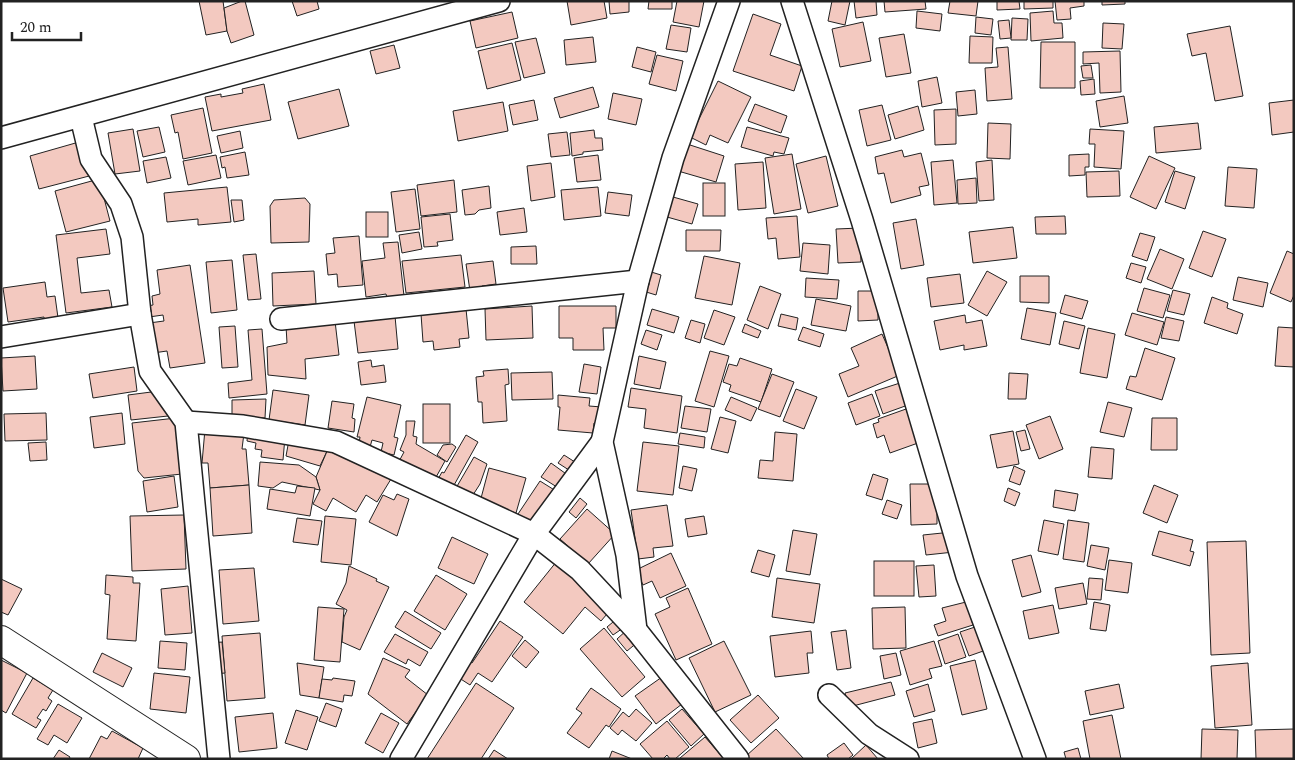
<svg xmlns="http://www.w3.org/2000/svg" width="1295" height="760" font-family="Spectral,serif">
  <style>
    .building { fill: #f3c9c0; stroke: #222 }
    .lines { fill: none; stroke-linecap: round; stroke-linejoin: round }
    .street-casing { stroke: #222; stroke-width: 24 }
    .secondary-casing { stroke: #222; stroke-width: 30 }
    .street { stroke: #fff; stroke-width: 21 }
    .secondary { stroke: #fff; stroke-width: 28 }
  </style>
  <rect width="100%" height="100%" fill="#fff"/>
  <!-- building -->
  <g class="building">
    <polygon points="199,1 223,1 227,31 206,35"/>
    <polygon points="242,1 245,1 254,35 231,43 227,31 224,8"/>
    <polygon points="292,1 317,1 319,9 297,16"/>
    <polygon points="567,1 604,1 607,18 571,25"/>
    <polygon points="609,1 629,1 629,12 610,14"/>
    <polygon points="649,1 672,1 672,9 648,9"/>
    <polygon points="677,1 704,1 699,27 673,22"/>
    <polygon points="832,1 850,1 845,25 828,21"/>
    <polygon points="854,1 876,1 877,15 856,18"/>
    <polygon points="884,1 925,1 926,9 885,12"/>
    <polygon points="950,1 978,1 976,16 948,13"/>
    <polygon points="997,1 1019,1 1020,9 997,10"/>
    <polygon points="1024,1 1053,1 1053,8 1024,9"/>
    <polygon points="1055,1 1084,1 1084,6 1070,8 1071,19 1057,20"/>
    <polygon points="1102,1 1125,1 1125,4 1102,5"/>
    <polygon points="917,11 942,14 940,31 916,28"/>
    <polygon points="1053,11 1054,23 1062,23 1063,38 1031,41 1030,13"/>
    <polygon points="512,12 518,38 476,48 470,21"/>
    <polygon points="753,14 781,24 770,55 802,66 794,91 733,71"/>
    <polygon points="976,17 993,19 991,35 975,33"/>
    <polygon points="1012,18 1028,19 1027,40 1011,40"/>
    <polygon points="1009,20 1011,38 1000,39 998,21"/>
    <polygon points="863,22 871,61 840,67 832,29"/>
    <polygon points="1103,23 1124,24 1122,49 1102,48"/>
    <polygon points="671,25 691,28 687,52 666,49"/>
    <polygon points="1230,26 1243,96 1215,101 1206,53 1192,56 1187,34"/>
    <polygon points="904,34 911,73 886,77 879,38"/>
    <polygon points="970,36 993,37 992,63 969,63"/>
    <polygon points="593,37 596,62 566,65 564,40"/>
    <polygon points="536,38 545,73 524,78 515,42"/>
    <polygon points="1041,42 1075,42 1075,88 1040,88"/>
    <polygon points="512,43 521,80 487,89 478,51"/>
    <polygon points="394,45 400,68 376,74 370,51"/>
    <polygon points="637,47 656,52 651,72 632,67"/>
    <polygon points="1008,47 1012,99 987,101 985,68 998,67 996,48"/>
    <polygon points="1120,51 1121,92 1100,93 1099,63 1083,64 1083,52"/>
    <polygon points="657,55 683,61 676,91 649,84"/>
    <polygon points="1091,65 1093,78 1083,78 1081,66"/>
    <polygon points="937,77 942,103 922,107 918,81"/>
    <polygon points="1094,79 1095,94 1081,95 1080,81"/>
    <polygon points="718,81 751,97 728,143 710,135 706,145 690,137"/>
    <polygon points="264,84 271,120 212,131 205,97 221,94 221,97 243,93 242,89"/>
    <polygon points="593,87 599,107 560,118 554,98"/>
    <polygon points="339,89 349,126 298,139 288,102"/>
    <polygon points="975,90 977,114 958,116 956,92"/>
    <polygon points="613,93 642,99 636,125 608,119"/>
    <polygon points="1124,96 1128,123 1100,127 1096,101"/>
    <polygon points="534,100 538,120 513,125 509,105"/>
    <polygon points="1294,100 1294,132 1272,135 1269,103"/>
    <polygon points="503,102 508,131 458,141 453,111"/>
    <polygon points="755,104 787,116 781,133 748,121"/>
    <polygon points="882,105 891,140 867,146 859,110"/>
    <polygon points="918,106 924,130 895,139 888,115"/>
    <polygon points="203,108 212,153 183,159 178,132 175,133 171,115"/>
    <polygon points="956,109 956,144 935,145 934,110"/>
    <polygon points="988,123 1011,124 1010,159 987,158"/>
    <polygon points="1198,123 1201,149 1156,153 1154,127"/>
    <polygon points="159,127 165,152 143,157 137,131"/>
    <polygon points="747,127 789,138 784,154 774,152 773,156 741,147"/>
    <polygon points="133,129 140,171 115,174 108,133"/>
    <polygon points="1090,129 1124,131 1121,169 1094,167 1095,144 1089,144"/>
    <polygon points="594,130 595,138 602,138 603,150 583,152 583,154 572,156 570,133"/>
    <polygon points="240,131 243,148 221,153 217,136"/>
    <polygon points="567,132 570,155 551,157 548,134"/>
    <polygon points="79,142 93,175 39,189 30,156"/>
    <polygon points="687,144 724,156 716,182 678,171"/>
    <polygon points="902,150 904,157 921,153 929,185 919,187 921,195 891,203 884,173 878,174 875,157"/>
    <polygon points="245,152 249,175 227,178 225,167 222,168 220,157"/>
    <polygon points="792,154 801,209 774,214 765,158"/>
    <polygon points="1089,154 1089,167 1085,167 1085,175 1069,176 1069,155"/>
    <polygon points="216,155 221,178 188,185 183,161"/>
    <polygon points="598,155 601,180 577,182 574,158"/>
    <polygon points="826,156 838,206 808,213 796,164"/>
    <polygon points="1149,156 1175,168 1156,209 1130,197"/>
    <polygon points="166,157 171,178 147,183 143,161"/>
    <polygon points="953,160 957,203 934,205 931,162"/>
    <polygon points="992,160 994,200 979,201 976,162"/>
    <polygon points="763,162 766,208 738,210 735,164"/>
    <polygon points="551,163 555,197 531,201 527,166"/>
    <polygon points="1228,167 1257,169 1254,208 1225,206"/>
    <polygon points="1119,171 1120,196 1087,197 1086,172"/>
    <polygon points="1175,171 1195,177 1185,209 1165,202"/>
    <polygon points="976,178 977,203 958,204 957,180"/>
    <polygon points="99,179 110,221 66,232 55,191"/>
    <polygon points="454,180 457,212 421,216 417,185"/>
    <rect x="703" y="183" width="22" height="33"/>
    <polygon points="489,186 491,208 479,210 475,214 465,215 462,190"/>
    <polygon points="227,187 231,222 198,225 198,219 167,222 164,193"/>
    <polygon points="598,187 601,216 564,220 561,190"/>
    <polygon points="415,189 420,229 396,232 391,192"/>
    <polygon points="608,192 632,195 629,216 605,213"/>
    <polygon points="673,197 698,204 692,224 667,217"/>
    <polygon points="305,198 310,204 309,242 271,243 270,206 274,200"/>
    <polygon points="231,200 242,200 244,220 234,222"/>
    <polygon points="524,208 527,232 500,235 497,212"/>
    <rect x="366" y="212" width="22" height="25"/>
    <polygon points="450,214 453,240 437,242 438,246 424,247 421,217"/>
    <polygon points="797,216 800,257 778,259 776,238 768,239 766,218"/>
    <polygon points="1065,216 1066,234 1036,234 1035,217"/>
    <polygon points="916,219 924,265 901,269 893,223"/>
    <polygon points="1013,227 1017,258 973,263 969,232"/>
    <polygon points="860,228 861,262 838,263 836,229"/>
    <polygon points="106,229 110,254 77,258 81,293 109,290 112,307 66,313 56,235"/>
    <polygon points="686,230 721,230 720,251 686,251"/>
    <polygon points="1203,231 1226,239 1212,277 1189,268"/>
    <polygon points="419,232 422,249 402,253 399,235"/>
    <polygon points="1140,233 1155,237 1147,261 1132,256"/>
    <polygon points="359,236 363,285 338,287 337,274 328,275 326,254 335,253 333,238"/>
    <polygon points="398,242 404,296 387,298 386,294 366,297 362,261 385,258 383,243"/>
    <polygon points="803,243 830,245 828,274 800,271"/>
    <polygon points="536,246 537,264 511,264 511,247"/>
    <polygon points="1160,249 1184,259 1172,289 1147,279"/>
    <polygon points="1287,251 1294,254 1294,295 1291,302 1270,293"/>
    <polygon points="256,254 261,299 248,300 243,255"/>
    <polygon points="461,255 465,287 406,293 402,261"/>
    <polygon points="704,256 740,263 732,305 695,298"/>
    <polygon points="232,260 237,310 211,313 206,262"/>
    <polygon points="493,261 496,284 482,286 482,289 470,291 466,264"/>
    <polygon points="1131,263 1146,267 1141,283 1126,278"/>
    <polygon points="190,265 205,363 170,368 167,351 153,353 149,323 164,321 163,315 149,317 147,306 153,305 152,296 160,294 157,270"/>
    <polygon points="314,271 316,304 273,306 272,273"/>
    <polygon points="648,271 661,275 656,295 643,291"/>
    <polygon points="987,271 1007,282 987,316 968,305"/>
    <polygon points="960,274 964,303 931,307 927,278"/>
    <polygon points="1020,276 1049,276 1049,303 1020,302"/>
    <polygon points="1238,277 1268,283 1263,307 1233,300"/>
    <polygon points="806,278 839,280 837,299 805,297"/>
    <polygon points="45,282 47,297 55,296 59,325 45,327 44,317 8,322 3,288"/>
    <polygon points="760,286 781,294 768,329 747,320"/>
    <polygon points="1144,288 1170,295 1163,318 1137,311"/>
    <polygon points="1173,290 1190,294 1184,315 1167,311"/>
    <polygon points="858,291 878,291 878,320 858,321"/>
    <polygon points="1065,295 1088,301 1082,319 1060,313"/>
    <polygon points="1212,297 1228,303 1227,308 1243,314 1237,334 1204,323"/>
    <polygon points="816,299 851,306 846,331 811,325"/>
    <polygon points="532,306 533,338 486,340 485,309"/>
    <polygon points="559,306 616,306 616,328 603,328 604,350 573,350 573,338 559,338"/>
    <polygon points="1027,308 1056,313 1050,345 1021,339"/>
    <polygon points="466,309 469,338 459,339 460,347 434,350 433,341 423,342 421,314"/>
    <polygon points="652,309 679,317 674,333 647,325"/>
    <polygon points="714,310 735,317 724,345 704,338"/>
    <polygon points="1132,313 1164,322 1157,345 1125,335"/>
    <polygon points="781,314 798,318 796,330 778,326"/>
    <polygon points="965,315 966,323 982,320 987,346 964,350 964,345 940,350 934,321"/>
    <polygon points="395,316 398,349 358,353 354,321"/>
    <polygon points="1166,317 1184,321 1179,341 1161,338"/>
    <polygon points="691,320 705,324 700,343 685,338"/>
    <polygon points="335,321 339,355 305,359 306,379 268,375 267,347 287,343 286,326"/>
    <polygon points="1064,321 1085,326 1079,349 1059,344"/>
    <polygon points="745,324 761,331 758,338 742,332"/>
    <polygon points="235,326 238,367 222,368 219,327"/>
    <polygon points="803,327 824,334 820,347 798,340"/>
    <polygon points="1278,327 1294,328 1294,367 1275,366"/>
    <polygon points="1088,328 1115,334 1107,378 1080,373"/>
    <polygon points="262,329 267,394 229,398 228,383 252,380 248,330"/>
    <polygon points="646,330 662,335 657,350 641,344"/>
    <polygon points="882,334 900,375 848,397 839,374 859,366 851,348"/>
    <polygon points="1145,348 1175,358 1162,400 1126,389 1130,376 1136,377"/>
    <polygon points="710,351 729,356 714,407 695,401"/>
    <polygon points="35,356 37,389 3,391 1,358"/>
    <polygon points="639,356 666,362 660,389 634,384"/>
    <polygon points="740,358 772,369 761,402 729,391 731,385 723,382 729,364 737,366"/>
    <polygon points="371,360 372,367 384,365 386,382 361,385 358,362"/>
    <polygon points="584,364 601,367 597,394 579,392"/>
    <polygon points="134,367 137,391 93,398 89,374"/>
    <polygon points="508,369 509,384 505,385 507,421 483,423 482,402 478,402 476,377 484,376 483,371"/>
    <polygon points="552,372 553,399 512,400 511,373"/>
    <polygon points="1009,373 1028,374 1026,399 1008,399"/>
    <polygon points="772,374 794,382 780,417 758,409"/>
    <polygon points="900,383 908,405 883,414 875,391"/>
    <polygon points="631,388 682,396 677,433 644,428 646,409 628,407"/>
    <polygon points="796,389 817,397 804,429 783,421"/>
    <polygon points="273,390 309,395 305,425 269,420"/>
    <polygon points="159,391 168,416 131,420 128,395"/>
    <polygon points="872,394 880,416 856,425 848,403"/>
    <polygon points="558,395 590,398 589,406 602,407 600,424 594,423 593,433 558,430 560,407 558,407"/>
    <polygon points="367,397 401,405 394,437 398,438 394,455 381,452 383,443 372,440 370,447 359,444 360,437 357,437"/>
    <polygon points="731,397 757,408 751,421 725,410"/>
    <polygon points="266,399 265,418 232,416 232,400"/>
    <polygon points="332,401 354,404 352,418 355,419 354,432 328,428"/>
    <polygon points="1108,402 1132,408 1124,437 1100,432"/>
    <rect x="423" y="404" width="27" height="39"/>
    <polygon points="685,406 711,409 707,432 681,428"/>
    <polygon points="906,409 918,443 890,453 884,435 877,438 873,424 879,422 878,419"/>
    <polygon points="46,413 47,440 5,441 4,414"/>
    <polygon points="122,413 125,444 94,448 90,417"/>
    <polygon points="1050,416 1063,449 1039,459 1026,425"/>
    <polygon points="720,417 736,421 728,453 711,449"/>
    <polygon points="176,418 182,474 144,478 138,471 132,423"/>
    <polygon points="1152,418 1177,418 1177,450 1151,450"/>
    <polygon points="406,421 415,421 413,436 417,437 416,444 445,461 430,488 396,467 404,452 400,450 406,435"/>
    <polygon points="205,429 244,433 242,449 246,449 249,485 210,488 208,463 202,463"/>
    <polygon points="248,429 285,437 283,460 261,457 262,450 255,449 256,443 247,441"/>
    <polygon points="1025,430 1030,449 1021,451 1016,432"/>
    <polygon points="1013,431 1019,464 997,468 990,435"/>
    <polygon points="775,432 797,434 793,481 758,478 760,460 773,461"/>
    <polygon points="680,433 705,437 704,448 678,444"/>
    <polygon points="466,435 478,442 448,496 433,488 442,472 444,473"/>
    <polygon points="289,440 328,449 320,466 286,456"/>
    <polygon points="46,442 47,460 30,461 28,443"/>
    <polygon points="643,442 679,446 673,495 637,491"/>
    <polygon points="452,444 456,447 447,462 437,455 443,445"/>
    <polygon points="1091,447 1114,449 1112,479 1088,477"/>
    <polygon points="328,449 391,479 377,502 366,495 356,512 333,498 326,511 313,504 320,490 316,477"/>
    <polygon points="564,455 578,464 572,472 558,463"/>
    <polygon points="474,457 487,464 480,484 464,509 449,500"/>
    <polygon points="260,462 299,465 316,477 320,490 282,482 273,488 258,486"/>
    <polygon points="551,463 569,476 560,489 541,477"/>
    <polygon points="683,466 697,469 692,491 679,488"/>
    <polygon points="1014,466 1025,471 1020,485 1009,481"/>
    <polygon points="489,468 526,478 516,513 480,502"/>
    <polygon points="873,474 888,479 882,500 866,495"/>
    <polygon points="174,476 178,507 147,512 143,481"/>
    <polygon points="540,481 556,491 532,527 516,517"/>
    <polygon points="910,484 937,484 937,524 911,525"/>
    <polygon points="249,485 252,533 213,536 210,488"/>
    <polygon points="1154,485 1178,495 1167,523 1143,513"/>
    <polygon points="297,486 315,488 310,516 267,509 270,489 295,493"/>
    <polygon points="1008,488 1020,493 1015,506 1004,501"/>
    <polygon points="1055,490 1078,494 1075,511 1053,507"/>
    <polygon points="397,494 409,499 397,536 369,522 383,495 394,500"/>
    <polygon points="580,498 587,504 576,518 569,512"/>
    <polygon points="887,500 902,505 897,519 882,514"/>
    <polygon points="667,505 673,546 653,548 654,557 638,559 631,510"/>
    <polygon points="587,509 615,534 588,564 560,539"/>
    <polygon points="184,515 186,569 132,571 130,516"/>
    <polygon points="325,516 356,519 351,565 321,562"/>
    <polygon points="704,516 707,534 688,537 685,519"/>
    <polygon points="297,518 322,521 318,545 293,542"/>
    <polygon points="1044,520 1064,524 1058,555 1038,551"/>
    <polygon points="1068,520 1089,523 1084,562 1063,559"/>
    <polygon points="793,530 817,534 810,575 786,571"/>
    <polygon points="1159,531 1193,540 1190,551 1194,552 1190,566 1152,555"/>
    <polygon points="952,532 954,552 926,555 923,535"/>
    <polygon points="452,537 488,554 474,584 438,568"/>
    <polygon points="1246,541 1250,653 1211,655 1207,542"/>
    <polygon points="1091,545 1109,548 1105,570 1087,566"/>
    <polygon points="758,550 775,555 769,577 751,572"/>
    <polygon points="671,553 686,586 660,598 652,581 643,585 636,570"/>
    <polygon points="1031,555 1041,592 1022,597 1012,560"/>
    <polygon points="1109,560 1132,563 1128,593 1105,590"/>
    <polygon points="557,561 613,607 601,621 585,607 563,634 524,602"/>
    <rect x="874" y="561" width="40" height="35"/>
    <polygon points="934,565 936,596 919,597 916,566"/>
    <polygon points="349,566 377,579 376,581 389,587 360,650 342,642 344,617 347,610 336,604 346,583"/>
    <polygon points="254,568 259,621 223,624 219,570"/>
    <polygon points="106,575 133,577 133,583 140,583 136,641 107,639 110,595 105,594"/>
    <polygon points="436,575 467,594 445,630 414,611"/>
    <polygon points="777,578 820,584 814,623 772,617"/>
    <polygon points="1089,578 1103,579 1101,600 1087,599"/>
    <polygon points="1,579 22,589 8,615 1,612"/>
    <polygon points="1083,583 1087,604 1059,609 1055,588"/>
    <polygon points="188,586 192,633 165,635 161,589"/>
    <polygon points="688,588 712,644 676,660 655,614 670,607 666,598"/>
    <polygon points="966,602 973,625 938,636 934,625 946,621 942,608"/>
    <polygon points="1094,602 1110,605 1106,631 1090,629"/>
    <polygon points="1053,605 1059,633 1029,639 1023,611"/>
    <polygon points="318,607 344,609 340,662 314,660"/>
    <polygon points="905,607 906,648 873,649 872,608"/>
    <polygon points="405,611 441,633 431,649 395,627"/>
    <polygon points="619,617 626,626 613,635 607,627"/>
    <polygon points="500,621 523,637 492,682 478,673 470,685 453,674 465,658 472,663"/>
    <polygon points="981,625 989,649 969,656 960,632"/>
    <polygon points="604,628 645,677 622,697 580,649"/>
    <polygon points="628,629 639,641 627,651 617,639"/>
    <polygon points="846,630 851,668 837,670 831,632"/>
    <polygon points="811,631 813,653 807,653 809,673 775,677 770,636"/>
    <polygon points="260,633 265,698 227,701 222,636"/>
    <polygon points="395,634 428,652 420,666 408,659 406,664 384,652"/>
    <polygon points="958,634 966,657 945,664 938,641"/>
    <polygon points="525,640 539,652 526,668 512,656"/>
    <polygon points="160,641 187,643 185,670 158,668"/>
    <polygon points="724,641 751,695 715,712 689,658"/>
    <polygon points="934,641 942,666 929,669 932,678 910,685 900,651"/>
    <polygon points="222,642 225,673 215,674 212,643"/>
    <polygon points="102,653 132,668 123,687 93,672"/>
    <polygon points="896,653 901,675 884,679 880,656"/>
    <polygon points="383,658 410,670 405,677 428,695 407,724 368,694"/>
    <polygon points="1,660 27,673 6,713 1,710"/>
    <polygon points="975,660 987,709 962,715 950,666"/>
    <polygon points="297,663 324,667 319,698 300,695"/>
    <polygon points="1248,663 1252,725 1215,728 1211,666"/>
    <polygon points="154,673 190,677 186,713 150,709"/>
    <polygon points="662,677 682,704 656,724 635,696"/>
    <polygon points="33,678 53,690 48,698 52,701 46,711 43,709 37,718 41,720 36,728 12,714"/>
    <polygon points="333,678 355,681 352,696 344,695 343,702 319,698 322,679 332,680"/>
    <polygon points="891,682 895,695 849,707 845,693"/>
    <polygon points="476,683 514,708 481,759 427,759"/>
    <polygon points="928,684 935,711 914,717 906,691"/>
    <polygon points="1119,684 1124,708 1090,715 1085,691"/>
    <polygon points="591,688 621,709 609,727 606,725 589,748 567,733 582,713 576,709"/>
    <polygon points="758,695 779,718 751,743 730,720"/>
    <polygon points="326,703 342,709 336,727 319,721"/>
    <polygon points="58,704 82,718 67,743 54,735 48,745 37,739"/>
    <polygon points="636,709 652,723 636,741 622,730 618,735 610,728 623,712 629,717"/>
    <polygon points="682,709 704,734 691,746 669,720"/>
    <polygon points="296,710 318,717 307,750 285,743"/>
    <polygon points="273,713 277,748 239,752 235,717"/>
    <polygon points="381,713 399,723 383,753 365,743"/>
    <polygon points="1112,715 1121,759 1090,759 1083,721"/>
    <polygon points="932,719 937,743 918,748 913,723"/>
    <polygon points="667,721 689,747 675,759 670,759 667,755 663,759 653,759 640,744"/>
    <polygon points="776,729 804,759 749,759 746,756"/>
    <polygon points="1202,729 1238,730 1237,759 1201,759"/>
    <polygon points="1294,729 1294,759 1256,759 1255,730"/>
    <polygon points="112,731 143,748 138,759 89,759 101,736 107,739"/>
    <polygon points="705,737 724,759 681,759 680,758"/>
    <polygon points="844,743 853,755 848,759 829,759 827,755"/>
    <polygon points="866,745 878,759 851,759"/>
    <polygon points="1078,748 1081,759 1066,759 1064,752"/>
    <polygon points="59,750 70,757 69,759 53,759"/>
    <polygon points="494,750 508,759 488,759"/>
    <polygon points="612,751 632,759 609,759"/>
  </g>
  <g class="lines">
    <!-- street casing -->
    <g class="street-casing">
      <g id="street">
        <polyline points="729,1 673,158 638,281 602,442 627,555 636,630 738,759"/>
        <polyline points="792,1 862,220 967,576 1035,759"/>
        <polyline points="81,117 91,159 121,204 132,237 140,314 150,371 186,422 219,759"/>
        <polyline points="1,138 499,1"/>
        <polyline points="281,319 638,281"/>
        <polyline points="1,337 140,314"/>
        <polyline points="186,422 243,426 336,442 534,534 580,570 636,630"/>
        <polyline points="829,695 869,734 908,759"/>
        <polyline points="401,759 534,534 602,442"/>
      </g>
    </g>
    <!-- secondary casing -->
    <g class="secondary-casing">
      <polyline id="secondary" points="1,640 186,759"/>
    </g>
    <!-- street -->
    <use href="#street" class="street"/>
    <!-- secondary -->
    <use href="#secondary" class="secondary"/>
  </g>
  <!-- border -->
  <rect width="1295" height="760" fill="none" stroke="#222222" stroke-width="5"/>
  <!-- scale -->
  <path d="M12 32v8h69v-8" fill="none" stroke="#222222" stroke-width="2.5"/>
  <text x="20" y="32" font-size="15" fill="#222222" stroke="#ffffff" stroke-width="4" paint-order="stroke">20 m</text>
</svg>
